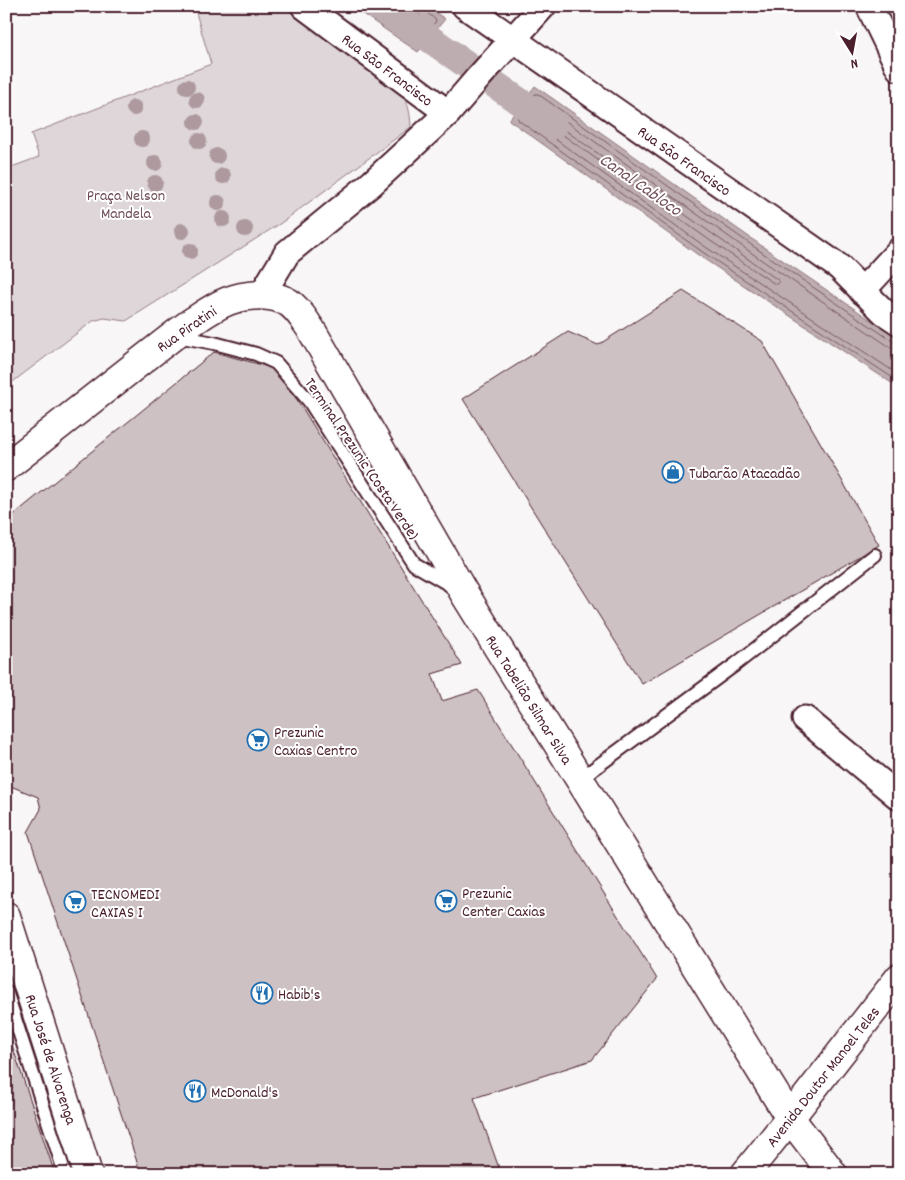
<svg xmlns="http://www.w3.org/2000/svg" width="905" height="1180" font-family="Dekko,sans-serif">
  <style>
    .green { fill: #ded6d9; stroke: #947a82 }
    .water { fill: #bdadb0; stroke: #8f747b }
    .lines { fill: none; stroke-linecap: round; stroke-linejoin: round }
    .shore { stroke: #785860; stroke-width: 1 }
    .canal { stroke: #bdadb0; stroke-width: 28 }
    .building { fill: #cdc1c4; stroke: #4a1f2b }
    .service-casing { stroke: #4a1f2b; stroke-width: 16 }
    .minor-casing { stroke: #4a1f2b; stroke-width: 29 }
    .tertiary-casing { stroke: #4a1f2b; stroke-width: 31 }
    .secondary-casing { stroke: #4a1f2b; stroke-width: 31 }
    .primary-casing { stroke: #4a1f2b; stroke-width: 31 }
    .service { stroke: #fff; stroke-width: 12 }
    .minor { stroke: #fff; stroke-width: 25 }
    .tertiary { stroke: #fff; stroke-width: 28 }
    .secondary { stroke: #fff; stroke-width: 28 }
    .primary { stroke: #fff; stroke-width: 28 }
    .tree { fill: #ad999e }
    .labels { text-anchor: middle; stroke-width: 4; stroke-linejoin: round; paint-order: stroke }
    .street-label { font-size: 16px; fill: #4a1f2b; stroke: #fff }
    .park-label { font-size: 16px; fill: #6f4d56; stroke: #fff }
    .poi-label { font-size: 16px; fill: #4a1f2b; stroke: #fff; text-anchor: start }
    .water-label { font-size: 18px; font-style: italic; fill: #72515a; stroke: #fff }
  </style>
  <rect width="100%" height="100%" fill="#f8f6f7"/>
  <filter id="ink" filterUnits="userSpaceOnUse"><feTurbulence type="fractalNoise" baseFrequency=".02" numOctaves="2"/><feDisplacementMap in="SourceGraphic" scale="10" xChannelSelector="R" yChannelSelector="G"/><feConvolveMatrix kernelMatrix="1 2 1 2 8 2 1 2 1" color-interpolation-filters="sRGB"/></filter>
  <g filter="url(#ink)">
    <!-- green -->
    <path class="green" d="M194 6H287L398 83C407 100 410 108 411 127L281 223 126 321 104 318 93 321 6 387V169L39 157 31 134 211 64Z"/>
    <!-- water -->
    <g class="water">
      <polygon points="351,6 426,6 445,19 418,52"/>
      <polygon points="535,86 769,251 899,339 899,388 701,257 509,120"/>
    </g>
    <g class="lines">
      <!-- shore -->
      <g class="shore">
        <path d="M360 6 417 45 419 44 436 21C433 15 424 14 424 6"/>
        <polyline points="371,6 416,36 418,35 427,23 419,14 417,6"/>
        <polyline points="384,6 415,26 417,23 412,16 410,6"/>
        <polygon points="539,112 778,280 779,283 775,284 712,242 538,117 537,115"/>
        <polyline points="899,343 894,342 767,256 538,94 535,94 518,117 518,120 704,253 899,382"/>
        <polyline points="899,349 890,347 763,261 539,102 536,103 527,115 527,119 707,248 899,375"/>
      </g>
      <!-- canal -->
      <polyline class="canal" points="383,6 553,125"/>
    </g>
    <!-- building -->
    <g class="building">
      <polygon points="683,291 762,341 879,545 642,684 463,399 568,332 598,345"/>
      <polygon points="214,352 273,368 298,401 462,665 432,674 442,701 478,690 657,979 592,1060 474,1098 499,1168 480,1174 141,1174 28,832 41,809 38,797 8,785 6,780 6,521"/>
      <polygon points="6,1027 55,1174 6,1174"/>
    </g>
    <g class="lines">
      <!-- service casing -->
      <g class="service-casing">
        <g id="service">
          <polyline points="177,336 214,343 256,354 276,363 309,401 414,564 455,588"/>
          <polyline points="580,779 736,664 875,555"/>
          <polyline points="6,991 65,1174"/>
        </g>
      </g>
      <!-- minor casing -->
      <g class="minor-casing">
        <g id="minor">
          <polyline points="304,6 448,113"/>
          <polyline points="465,6 839,267 884,312 899,322"/>
          <polyline points="869,6 899,68"/>
          <polyline points="862,291 899,251"/>
          <polyline points="261,296 287,253 371,184 448,113 479,77 543,6"/>
          <polyline points="805,719 899,797"/>
        </g>
      </g>
      <!-- tertiary casing -->
      <g class="tertiary-casing">
        <polyline id="tertiary" points="6,916 88,1174"/>
      </g>
      <!-- secondary casing -->
      <g class="secondary-casing">
        <path id="secondary" d="M6 467C51 432 96 396 141 361 158 348 175 334 192 322 204 314 215 306 228 301 244 295 265 293 281 299 295 303 304 319 312 331L464 593 790 1118 899 978"/>
      </g>
      <!-- primary casing -->
      <g class="primary-casing">
        <polyline id="primary" points="745,1174 790,1118 833,1174"/>
      </g>
      <!-- service -->
      <use href="#service" class="service"/>
      <!-- minor -->
      <use href="#minor" class="minor"/>
      <!-- tertiary -->
      <use href="#tertiary" class="tertiary"/>
      <!-- secondary -->
      <use href="#secondary" class="secondary"/>
      <!-- primary -->
      <use href="#primary" class="primary"/>
    </g>
    <!-- trees -->
    <g class="tree">
      <circle cx="187" cy="87" r="8"/>
      <circle cx="197" cy="100" r="8"/>
      <circle cx="134" cy="108" r="8"/>
      <circle cx="196" cy="122" r="8"/>
      <circle cx="142" cy="139" r="8"/>
      <circle cx="199" cy="141" r="8"/>
      <circle cx="217" cy="156" r="8"/>
      <circle cx="155" cy="163" r="8"/>
      <circle cx="223" cy="176" r="8"/>
      <circle cx="155" cy="183" r="8"/>
      <circle cx="218" cy="203" r="8"/>
      <circle cx="223" cy="219" r="8"/>
      <circle cx="245" cy="229" r="8"/>
      <circle cx="182" cy="231" r="8"/>
      <circle cx="190" cy="251" r="8"/>
    </g>
  </g>
  <!-- icons -->
  <defs>
    <g id="shop-ring" transform="scale(1.125)"><circle r="9.5" fill="#fff" stroke="#1f6fb2" stroke-width="1.5"/><path d="M-5-2.5h2.3a2.7 3.5 0 0 1 5.4 0H5L5.5 6h-11ZM-1.5-2.5h3a1.5 2.3 0 0 0-3 0Z" fill="#1f6fb2"/></g>
    <g id="supermarket-ring" transform="scale(1.125)"><circle r="9.5" fill="#fff" stroke="#1f6fb2" stroke-width="1.5"/><path d="M-6-5.5h2.5l.6 2H6L4.5 2H-2.5L-4.4-4H-6ZM-1.5 3.2a1.3 1.3 0 1 0 .1 0ZM3 3.2a1.3 1.3 0 1 0 .1 0Z" fill="#1f6fb2"/></g>
    <g id="restaurant-ring" transform="scale(1.125)"><circle r="9.5" fill="#fff" stroke="#1f6fb2" stroke-width="1.5"/><path d="M-5-6h1v4h1v-4h1v4h1v-4h1v5L-1.5 .5V6h-2V.5L-5-1ZM5-6V6H3V1.5H1.5Q1.5-4 5-6Z" fill="#1f6fb2"/></g>
  </defs>
  <g fill-rule="evenodd">
    <use href="#shop-ring" x="673" y="472"/>
    <use href="#supermarket-ring" x="258" y="740"/>
    <use href="#supermarket-ring" x="446" y="901"/>
    <use href="#supermarket-ring" x="75" y="902"/>
    <use href="#restaurant-ring" x="262" y="993"/>
    <use href="#restaurant-ring" x="195" y="1091"/>
  </g>
  <g class="labels">
    <!-- street labels -->
    <g class="street-label">
      <text transform="translate(388 69) rotate(37)" y="6">Rua Sāo Francisco</text>
      <text transform="translate(685 160) rotate(35)" y="6">Rua São Francisco</text>
      <text transform="translate(186 328) rotate(-35)" y="6">Rua Piratini</text>
      <text transform="translate(363 458) rotate(56)" y="6">Terminal Prezunic (Costa Verde)</text>
      <text transform="translate(530 699) rotate(58)" y="6">Rua Tabelião Silmar Silva</text>
      <text transform="translate(52 1059) rotate(72)" y="6">Rua José de Alvarenga</text>
      <text transform="translate(822 1076) rotate(-52)" y="6">Avenida Doutor Manoel Teles</text>
    </g>
    <!-- park labels -->
    <g class="park-label">
      <text x="126" y="200">Praça Nelson<tspan x="126" dy="18">Mandela</tspan></text>
    </g>
    <!-- poi labels -->
    <g class="poi-label">
      <text x="689" y="478">Tubarão Atacadão</text>
      <text x="274" y="737">Prezunic<tspan x="274" dy="18">Caxias Centro</tspan></text>
      <text x="462" y="898">Prezunic<tspan x="462" dy="18">Center Caxias</tspan></text>
      <text x="91" y="899">TECNOMEDI<tspan x="91" dy="18">CAXIAS I</tspan></text>
      <text x="278" y="999">Habib's</text>
      <text x="211" y="1097">McDonald's</text>
    </g>
    <!-- water labels -->
    <g class="water-label">
      <text transform="translate(641 184) rotate(35)" y="6">Canal Cabloco</text>
    </g>
  </g>
  <!-- margin -->
  <rect width="905" height="1180" fill="none" stroke="#fff" stroke-width="25"/>
  <rect x="12" y="12" width="880" height="1155" fill="none" stroke="#4a1f2b" stroke-width="2" filter="url(#ink)"/>
  <!-- north arrow -->
  <g transform="translate(852 52) rotate(169)" stroke="#ffffff" stroke-width="4" paint-order="stroke">
  <path d="M0-4L9 19L0 12L-9 19Z" fill="#4a1f2b"/>
  <text y="-8" font-size="14" font-weight="bold" text-anchor="middle" fill="#4a1f2b">N</text>
  </g>
</svg>
